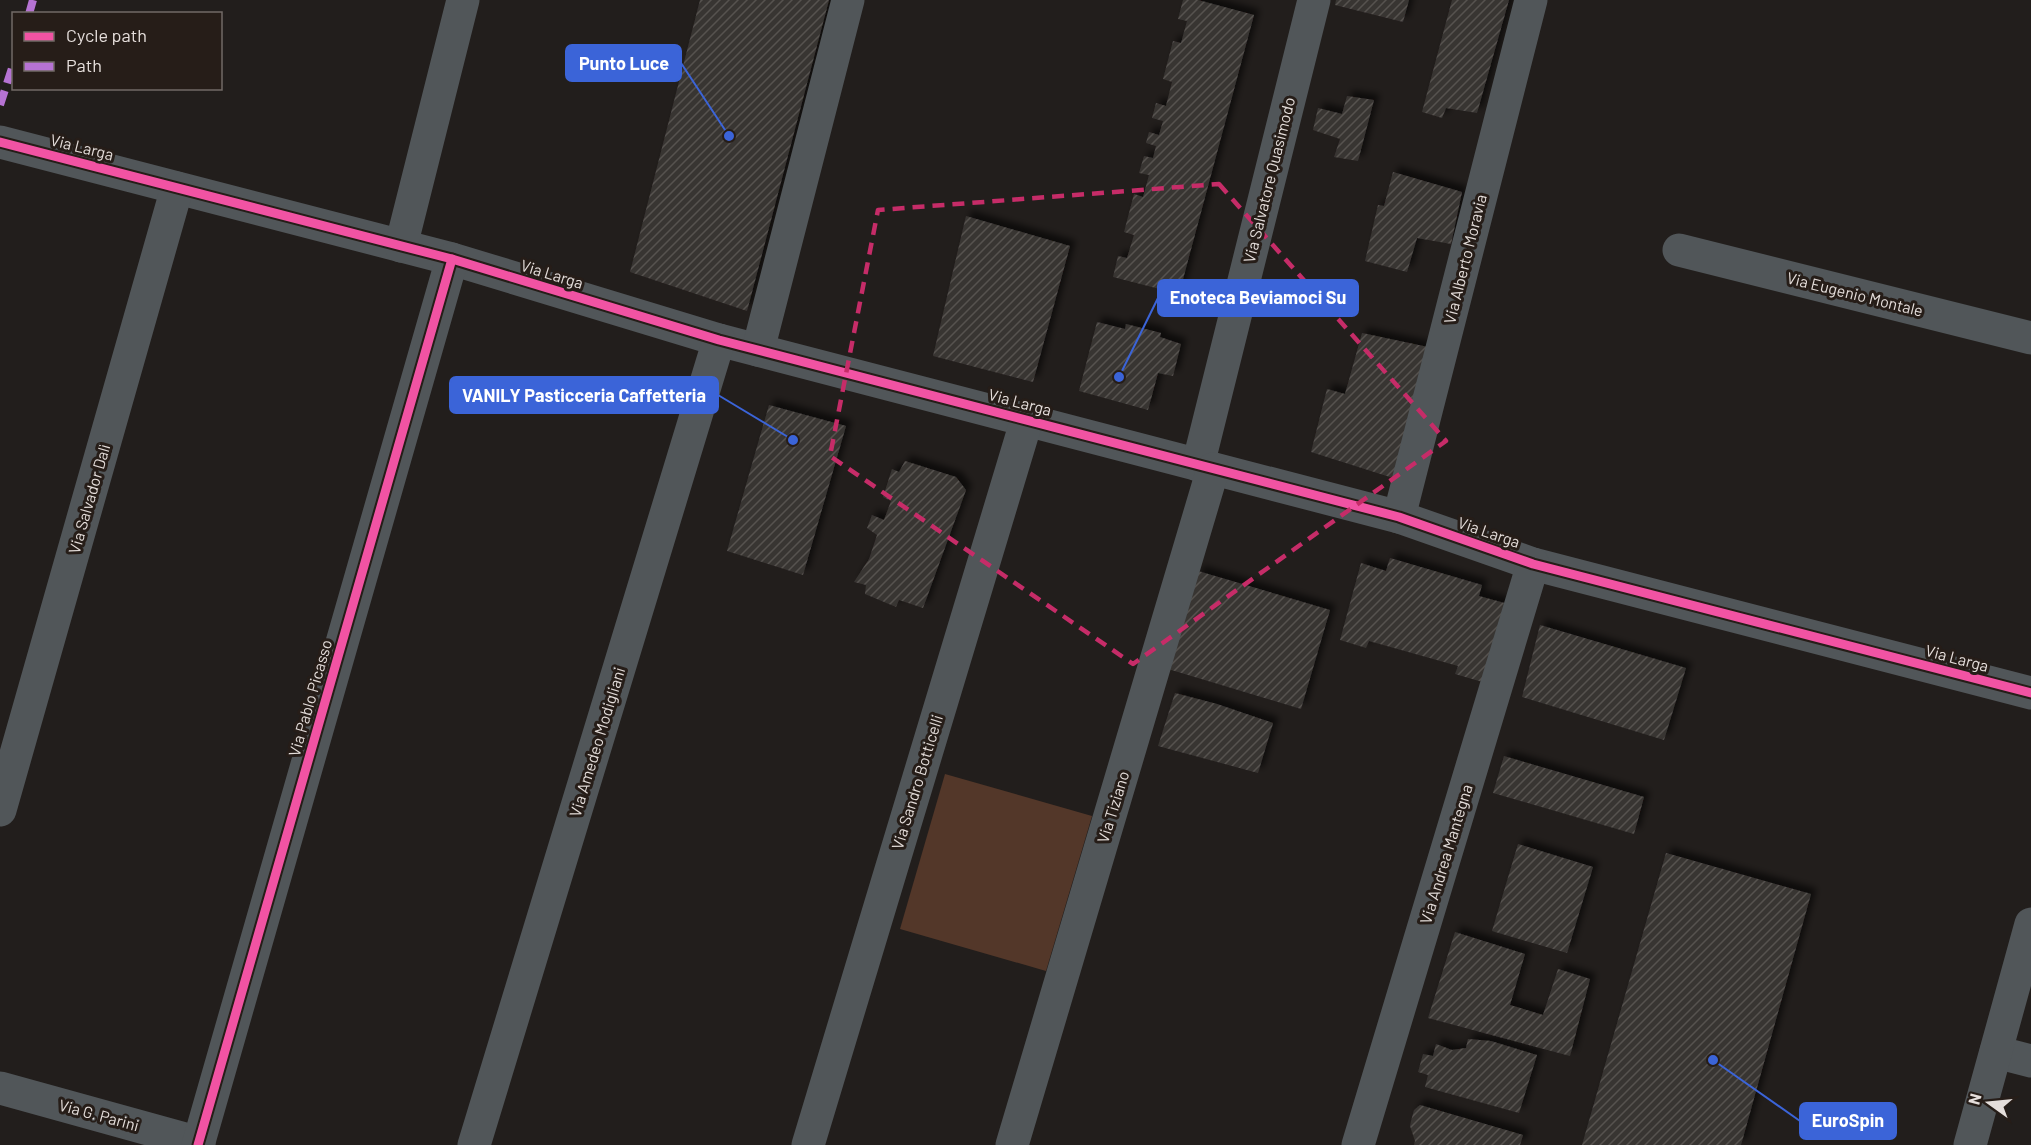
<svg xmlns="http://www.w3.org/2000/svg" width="2031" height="1145" font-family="Barlow,sans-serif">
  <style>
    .green { fill: #533729 }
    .building { fill: url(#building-hatch); filter: url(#shadow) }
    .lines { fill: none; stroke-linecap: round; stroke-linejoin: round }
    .minor { stroke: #515659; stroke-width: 33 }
    .quiet { stroke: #b673d3; stroke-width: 8; stroke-dasharray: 15 8; stroke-linecap: butt }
    .cycleway-casing { stroke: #261d18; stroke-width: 13 }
    .cycleway { stroke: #f153a3; stroke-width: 9 }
    .marked { fill: none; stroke: #c62c68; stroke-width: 4.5; stroke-dasharray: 12 8; stroke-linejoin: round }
    .labels { text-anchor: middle; stroke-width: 6; stroke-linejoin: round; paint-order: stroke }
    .street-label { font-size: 16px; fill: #e5dedb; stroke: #261d18 }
    .leader { fill: none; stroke: #3b64d8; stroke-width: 2 }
    .callout-dot { fill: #3b64d8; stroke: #261d18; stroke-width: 2 }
    .callout { fill: #3b64d8; stroke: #3b64d8; stroke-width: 2 }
    .callout-label { font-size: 18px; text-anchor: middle; font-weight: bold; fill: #fff }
  </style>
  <defs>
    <pattern id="building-hatch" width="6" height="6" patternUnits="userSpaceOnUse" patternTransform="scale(1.5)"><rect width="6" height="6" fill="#393533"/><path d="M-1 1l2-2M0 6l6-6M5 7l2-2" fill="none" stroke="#565250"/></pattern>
    <filter id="shadow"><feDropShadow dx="5.5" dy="-5.5" stdDeviation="3" flood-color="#0009"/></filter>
  </defs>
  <rect width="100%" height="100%" fill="#221e1c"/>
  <!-- green -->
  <polygon class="green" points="945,774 1092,816 1046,971 900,929"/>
  <!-- building -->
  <g class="building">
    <polygon points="700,0 829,0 747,311 630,272"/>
    <polygon points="1183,0 1198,0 1254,15 1179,294 1113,277 1118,256 1127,258 1134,235 1124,232 1134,194 1143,197 1149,175 1139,173 1144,156 1153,158 1156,146 1146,143 1149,132 1159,135 1163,121 1152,118 1156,103 1166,106 1172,82 1163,79 1173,41 1181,43 1187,21 1178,19"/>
    <polygon points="1336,0 1409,0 1403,22 1335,5"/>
    <polygon points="1452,0 1509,0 1477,113 1446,108 1442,118 1422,112"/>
    <polygon points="1347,96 1374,100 1358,161 1334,157 1340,139 1313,130 1318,108 1342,114"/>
    <polygon points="1393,172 1462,192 1451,244 1417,238 1407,272 1365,261 1378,205 1384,206"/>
    <polygon points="966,216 1070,246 1033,382 933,356"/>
    <polygon points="1097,322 1125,329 1126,324 1161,333 1160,337 1181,344 1173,376 1158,373 1148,410 1079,391"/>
    <polygon points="1362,333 1428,347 1393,478 1311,452 1327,389 1345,394"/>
    <polygon points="769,405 846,426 803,575 727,551"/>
    <polygon points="905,461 956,477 966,490 923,608 899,600 896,607 865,594 866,585 854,582 869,559 877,535 867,528 872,515 884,520 891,501 883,497 892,469 899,472"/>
    <polygon points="1390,558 1482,585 1479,596 1508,604 1486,683 1455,674 1458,666 1369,641 1366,648 1340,640 1361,563 1386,571"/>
    <polygon points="1198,571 1330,610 1301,709 1168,669"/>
    <polygon points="1540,625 1686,668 1664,740 1522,697"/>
    <polygon points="1175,693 1217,704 1273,723 1258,773 1158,746"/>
    <polygon points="1504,756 1644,797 1634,834 1493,793"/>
    <polygon points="1518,844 1593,867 1567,953 1492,931"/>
    <polygon points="1666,853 1811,894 1741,1145 1582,1145"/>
    <polygon points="1455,932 1525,954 1510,1005 1543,1015 1558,969 1590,979 1570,1056 1428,1018"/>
    <polygon points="1468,1039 1491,1041 1537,1055 1519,1113 1425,1087 1428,1075 1418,1072 1423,1054 1433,1056 1436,1044 1452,1050 1466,1048"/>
    <polygon points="1420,1105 1523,1135 1520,1145 1414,1145 1415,1141 1410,1126 1411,1121 1414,1110"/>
  </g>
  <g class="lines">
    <!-- minor -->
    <g class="minor">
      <polyline points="0,142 452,259 719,340 1399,517 1533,564 2031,693"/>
      <polyline points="401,246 463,0"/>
      <polyline points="1679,250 2031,338"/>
      <polyline points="758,350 848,0"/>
      <polyline points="1198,465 1314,0"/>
      <polyline points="1399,517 1531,0"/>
      <polyline points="0,810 177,188"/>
      <polyline points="1996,1052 2031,1061"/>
      <polyline points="0,1088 199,1143"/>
      <polyline points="198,1145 452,259"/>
      <polyline points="474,1145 719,340"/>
      <polyline points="808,1145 1027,419"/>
      <polyline points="1012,1145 1213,469"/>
      <polyline points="1358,1145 1533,564"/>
      <polyline points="1970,1145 2031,924"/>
    </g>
    <!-- quiet -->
    <g class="quiet">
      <polyline points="29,14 33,0"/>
      <polyline points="0,105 14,62"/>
    </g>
    <!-- cycleway casing -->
    <g class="cycleway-casing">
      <g id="cycleway">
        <polyline points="0,142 452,259 719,340 1399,517 1533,564 2031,693"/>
        <polyline points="198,1145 452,259"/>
      </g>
    </g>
    <!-- cycleway -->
    <use href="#cycleway" class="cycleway"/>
  </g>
  <!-- marked area -->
  <path class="marked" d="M1219 184 1446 441 1133 664 830 456 878 210Z"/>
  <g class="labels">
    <!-- street labels -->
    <g class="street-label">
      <text transform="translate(82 147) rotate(14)" y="6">Via Larga</text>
      <text transform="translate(1269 180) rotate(-76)" y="6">Via Salvatore Quasimodo</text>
      <text transform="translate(1465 259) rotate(-76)" y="6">Via Alberto Moravia</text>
      <text transform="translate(552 274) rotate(17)" y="6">Via Larga</text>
      <text transform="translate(1855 294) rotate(14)" y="6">Via Eugenio Montale</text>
      <text transform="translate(1020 402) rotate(15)" y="6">Via Larga</text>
      <text transform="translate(89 499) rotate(-74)" y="6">Via Salvador Dalì</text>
      <text transform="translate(1489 532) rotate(19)" y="6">Via Larga</text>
      <text transform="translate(1957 658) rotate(15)" y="6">Via Larga</text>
      <text transform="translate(310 698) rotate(-74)" y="6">Via Pablo Picasso</text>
      <text transform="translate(597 742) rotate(-73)" y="6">Via Amedeo Modigliani</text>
      <text transform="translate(917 782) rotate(-73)" y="6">Via Sandro Botticelli</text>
      <text transform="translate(1113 807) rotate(-73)" y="6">Via Tiziano</text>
      <text transform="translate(1446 854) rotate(-73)" y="6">Via Andrea Mantegna</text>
      <text transform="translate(99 1115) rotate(15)" y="6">Via G. Parini</text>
    </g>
  </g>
  <!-- callouts -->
  <path class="leader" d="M729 136L681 63M1119 377L1158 298M793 440L718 395M1713 1060L1800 1121"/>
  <g class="callout-dot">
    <circle cx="729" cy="136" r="6"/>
    <circle cx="1119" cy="377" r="6"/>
    <circle cx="793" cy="440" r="6"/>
    <circle cx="1713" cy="1060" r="6"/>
  </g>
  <g class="callout">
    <rect x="566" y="45" width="115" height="36" rx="6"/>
    <rect x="1158" y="280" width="200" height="36" rx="6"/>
    <rect x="450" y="377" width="268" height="36" rx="6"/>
    <rect x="1800" y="1103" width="96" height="36" rx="6"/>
  </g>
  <g class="callout-label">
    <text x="624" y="70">Punto Luce</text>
    <text x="1258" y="304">Enoteca Beviamoci Su</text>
    <text x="584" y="402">VANILY Pasticceria Caffetteria</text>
    <text x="1848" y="1127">EuroSpin</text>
  </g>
  <!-- legend -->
  <rect x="12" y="12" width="210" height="78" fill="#261d18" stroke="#726a66" stroke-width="1.5"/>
  <rect x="24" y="32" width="30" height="9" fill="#f153a3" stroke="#726a66" stroke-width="1.5"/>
  <text x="66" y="42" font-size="18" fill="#e5dedb">Cycle path</text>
  <rect x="24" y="62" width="30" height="9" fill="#b673d3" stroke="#726a66" stroke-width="1.5"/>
  <text x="66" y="72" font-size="18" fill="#e5dedb">Path</text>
  <!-- north arrow -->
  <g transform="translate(1989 1103) rotate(285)" stroke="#261d18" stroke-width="4.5" paint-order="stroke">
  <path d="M0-4.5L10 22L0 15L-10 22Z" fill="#e5dedb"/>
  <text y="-9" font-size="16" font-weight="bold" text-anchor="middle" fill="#e5dedb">N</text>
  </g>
</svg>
